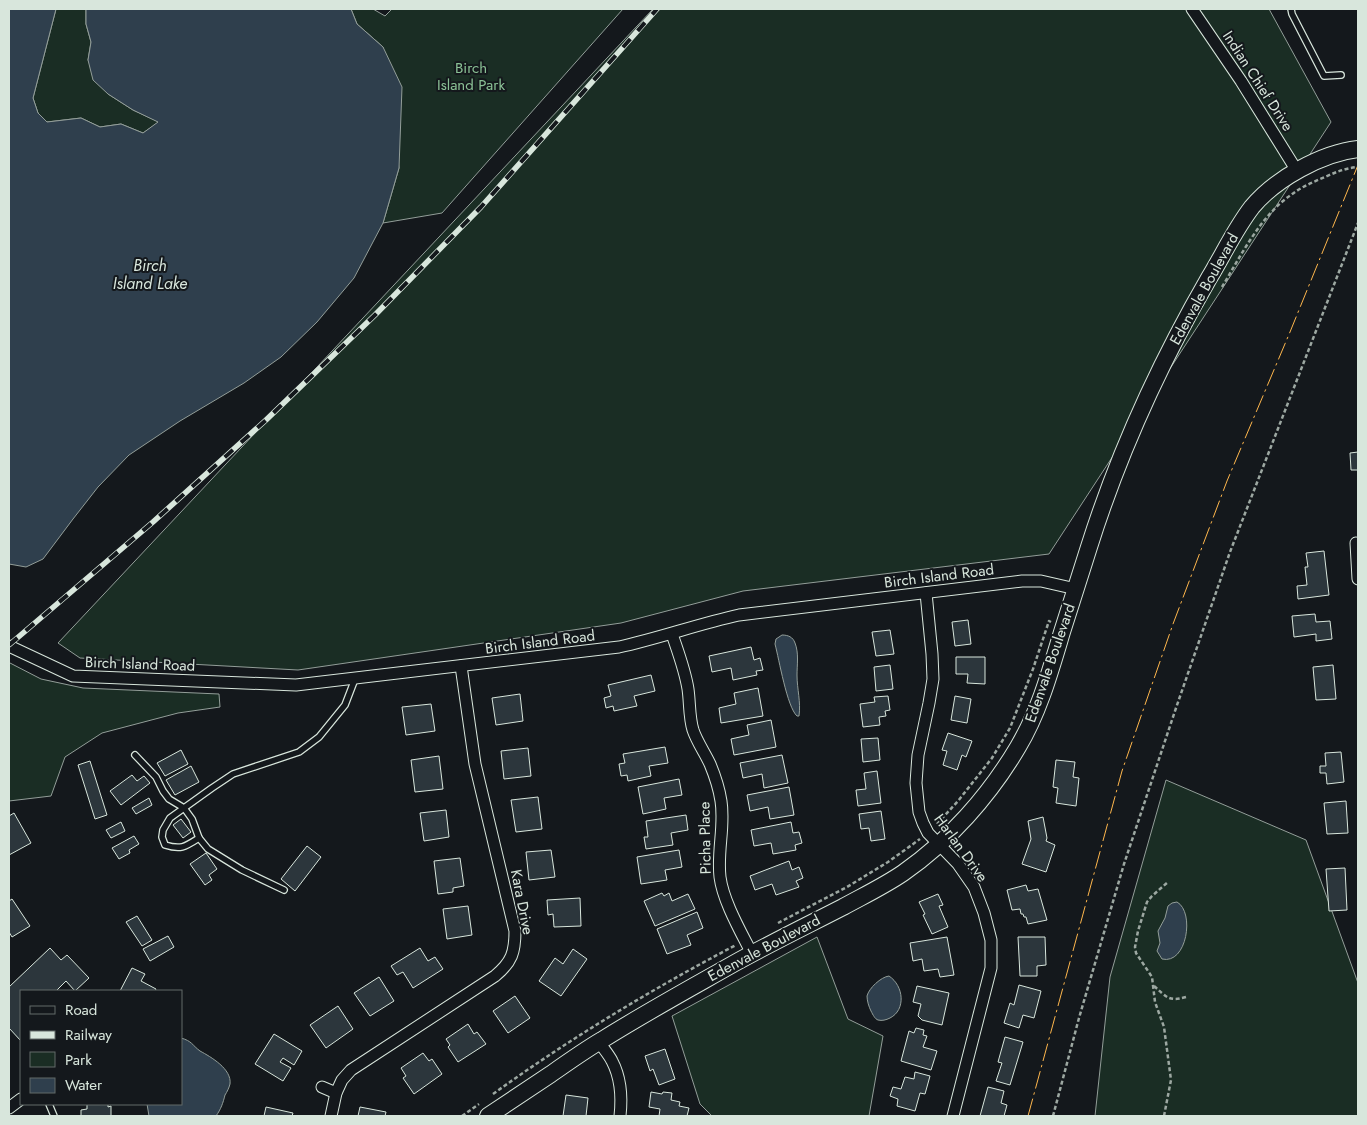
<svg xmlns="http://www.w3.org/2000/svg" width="1367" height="1125" font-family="Jost,sans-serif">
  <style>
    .green { fill: #1a2d24; stroke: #939e99 }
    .water { fill: #2f3f4d; stroke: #939e99 }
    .building { fill: #2c363c; stroke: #d8e6dc }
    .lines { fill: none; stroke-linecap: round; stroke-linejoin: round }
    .lane-casing { stroke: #d8e6dc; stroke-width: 8 }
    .street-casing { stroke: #d8e6dc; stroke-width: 13 }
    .secondary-casing { stroke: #d8e6dc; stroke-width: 18 }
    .path { stroke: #9da8a2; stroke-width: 2.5; stroke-dasharray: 4 2.5; stroke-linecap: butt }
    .lane { stroke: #14181c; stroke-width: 5.5 }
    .street { stroke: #14181c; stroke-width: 11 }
    .secondary { stroke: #14181c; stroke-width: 16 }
    .rail-casing { stroke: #d8e6dc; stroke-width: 5.5 }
    .rail { stroke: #14181c; stroke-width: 4; stroke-dasharray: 11; stroke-linecap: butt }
    .power { stroke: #ffb74d; stroke-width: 1; stroke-dasharray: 18 4 2.5 4; stroke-linecap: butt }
    .labels { text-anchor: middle; stroke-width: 4; stroke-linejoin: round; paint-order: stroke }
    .park-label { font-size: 15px; fill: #8ac095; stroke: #14181c }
    .street-label { font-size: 15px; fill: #d8e6dc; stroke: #14181c }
    .water-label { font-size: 16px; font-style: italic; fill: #d8e6dc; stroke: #14181c }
  </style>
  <rect width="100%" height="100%" fill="#14181c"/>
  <!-- green -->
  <g class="green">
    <polygon points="56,9 86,9 86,24 91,42 88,60 108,94 133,110 159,122 143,133 121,124 100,127 81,118 47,122 38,113 33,98"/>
    <polygon points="351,9 373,9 385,16 392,9 623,9 442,213 383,223 399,168 383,47 357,24"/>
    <polygon points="653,9 1269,9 1331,122 1049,554 743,591 621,623 298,670 80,658 58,643"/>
    <polygon points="10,663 41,679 83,688 219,694 220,707 178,713 102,733 65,757 51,796 9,801 9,664"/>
    <polygon points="1166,780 1306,840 1358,983 1358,1116 1095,1116 1110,977"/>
    <polygon points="817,937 848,1019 883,1036 869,1116 712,1116 700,1104 672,1016"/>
  </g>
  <!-- water -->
  <g class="water">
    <polygon points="9,9 56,9 33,98 38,113 47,122 81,118 100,127 121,124 143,133 158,122 133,110 108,94 93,80 88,60 91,42 86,24 86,9 351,9 357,24 383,47 402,87 399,168 383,223 354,278 317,322 281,357 244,383 180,421 129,455 98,487 73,519 43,559 26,567 9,564"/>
    <path d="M782 635C788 635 793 637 795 643 799 653 797 665 797 675 797 689 801 702 799 716H797C787 707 779 659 775 644L776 639Z"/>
    <path d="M1177 902C1195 912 1187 965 1162 959L1157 951 1160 943 1158 931 1165 918 1168 906 1172 903Z"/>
    <path d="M889 976C904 986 906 1010 890 1018 886 1020 882 1021 878 1020 875 1019 873 1015 871 1011 869 1007 867 1001 867 996 869 988 881 977 889 976Z"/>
    <path d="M181 1038C192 1041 192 1045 200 1051 211 1057 232 1069 230 1084 229 1088 227 1092 225 1095 223 1103 221 1109 216 1116H149L147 1104H181Z"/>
  </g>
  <!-- building -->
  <g class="building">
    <polygon points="1358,452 1358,470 1351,470 1350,453"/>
    <polygon points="1324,551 1329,595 1298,599 1297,586 1307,585 1305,567 1308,567 1306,553"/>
    <polygon points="1315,614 1316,622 1330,621 1332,639 1316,641 1316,634 1294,637 1292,616"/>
    <polygon points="968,620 971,644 955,646 952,622"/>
    <polygon points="890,630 894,654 876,656 872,632"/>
    <polygon points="751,647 754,660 760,658 763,670 756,671 757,675 733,680 731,668 712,672 709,656"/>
    <polygon points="956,657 985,657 985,684 967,683 968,674 956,674"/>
    <polygon points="890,665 893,689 876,691 874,667"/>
    <polygon points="1333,665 1336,699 1316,700 1313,667"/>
    <polygon points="651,675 655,691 634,696 637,706 614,711 613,706 606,708 604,698 611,696 608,685"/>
    <polygon points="758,688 763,716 721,723 719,708 736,704 734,693"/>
    <polygon points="520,694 523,721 496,725 492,698"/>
    <polygon points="888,696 890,710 885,711 886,716 879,717 880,725 863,727 860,704 875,702 874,697"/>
    <polygon points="955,696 971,699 967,723 951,720"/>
    <polygon points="431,704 435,731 406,735 402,707"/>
    <polygon points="771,720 776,747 734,755 731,739 749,735 747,725"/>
    <polygon points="948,733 972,741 966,757 962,755 957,770 943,765 947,751 942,750"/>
    <polygon points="878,738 880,760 863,762 861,739"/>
    <polygon points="665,747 668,763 649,766 651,776 628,781 627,775 621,776 619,764 625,763 623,754"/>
    <polygon points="528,748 531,776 504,779 501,751"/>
    <polygon points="181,750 188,764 165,776 157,763"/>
    <polygon points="1341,752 1344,782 1327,784 1326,773 1320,773 1320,766 1326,766 1325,753"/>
    <polygon points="782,755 788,783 764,788 762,774 743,778 740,763"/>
    <polygon points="439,756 443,789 415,792 411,760"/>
    <polygon points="1056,760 1075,762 1073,777 1079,778 1076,806 1056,803 1058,788 1053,787"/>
    <polygon points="90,761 107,815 95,819 78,765"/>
    <polygon points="191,766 199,782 175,795 166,780"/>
    <polygon points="877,771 881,803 858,806 856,790 866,789 864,773"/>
    <polygon points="132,775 137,781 144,776 150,783 121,805 110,791"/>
    <polygon points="679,779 682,795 664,798 666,809 643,814 638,787"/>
    <polygon points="789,787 794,815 770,819 768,807 750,811 747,795"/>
    <polygon points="538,797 542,829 516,832 511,800"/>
    <polygon points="149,798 152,805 136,814 132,808"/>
    <polygon points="1346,801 1348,833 1327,834 1324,803"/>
    <polygon points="446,810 449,837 424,841 420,813"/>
    <polygon points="881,811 885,839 871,841 869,828 861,829 859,814"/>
    <polygon points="14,813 31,843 9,855 9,816"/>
    <polygon points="686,815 688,830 671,833 673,845 646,849 644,837 648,837 646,821"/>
    <polygon points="1043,817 1047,838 1046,841 1055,845 1046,872 1022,864 1031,839 1028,821"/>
    <polygon points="181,819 191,832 183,838 173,825"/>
    <polygon points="121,822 125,831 111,838 106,830"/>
    <polygon points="791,822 793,833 799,832 802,843 795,845 796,850 773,854 771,843 754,846 751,830"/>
    <polygon points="134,836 139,844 129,850 130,853 119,859 112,848"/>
    <polygon points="307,846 321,857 295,891 281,879"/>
    <polygon points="551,850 555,877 529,880 526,852"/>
    <polygon points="679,850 682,867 665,870 667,880 641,884 637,857"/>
    <polygon points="206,853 217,869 209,875 212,880 205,885 190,864"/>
    <polygon points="460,858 464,886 453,888 453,892 438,894 434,861"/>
    <polygon points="789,861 792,870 799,867 803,878 796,881 799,887 776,895 772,884 755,890 750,876"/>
    <polygon points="1345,868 1347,910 1329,911 1326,869"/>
    <polygon points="1026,885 1028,891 1038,889 1047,920 1028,924 1026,917 1024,917 1023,914 1021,914 1020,909 1012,910 1007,890"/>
    <polygon points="662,893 664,896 669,893 672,901 688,894 695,909 655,926 644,901"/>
    <polygon points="938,894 943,905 939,906 948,927 932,934 923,915 925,914 919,902"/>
    <polygon points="580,898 581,926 554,927 553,914 548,915 547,900"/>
    <polygon points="12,899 30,926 12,937 9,932 9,901"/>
    <polygon points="468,906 472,935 447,939 443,909"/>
    <polygon points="697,912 703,928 687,935 691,945 667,954 657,929"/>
    <polygon points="137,916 152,940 142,946 126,922"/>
    <polygon points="168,936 174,947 150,961 143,949"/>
    <polygon points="947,937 954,975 940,977 938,969 924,971 922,959 913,961 910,943"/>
    <polygon points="1018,937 1045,937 1046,965 1037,966 1037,976 1020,976"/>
    <polygon points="50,948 61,960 67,955 89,978 75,991 66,981 56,991 21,991 21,1041 9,1028 9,987"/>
    <polygon points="420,948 428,961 435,957 443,969 413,988 403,972 397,975 391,966"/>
    <polygon points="573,949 587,959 561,996 539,981 555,958 563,964"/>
    <polygon points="132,968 145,974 141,981 156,989 155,991 120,991"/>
    <polygon points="379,977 394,1001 370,1016 354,993"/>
    <polygon points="1019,985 1041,991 1034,1018 1023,1015 1019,1028 1004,1023 1010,1003 1014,1005"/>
    <polygon points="917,986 949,993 942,1025 922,1020 918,1016 921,1004 913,1002"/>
    <polygon points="515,996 530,1018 508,1033 493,1011"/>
    <polygon points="338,1006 353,1029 326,1048 310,1025"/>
    <polygon points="468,1024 474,1034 477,1032 486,1044 458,1062 448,1047 450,1045 446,1039"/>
    <polygon points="916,1028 924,1030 923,1035 927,1036 923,1047 937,1051 931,1070 901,1061 909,1031 914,1033"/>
    <polygon points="274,1034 302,1051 294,1065 283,1058 280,1062 291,1068 283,1081 255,1064"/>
    <polygon points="1005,1037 1023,1042 1010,1085 996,1081 1002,1063 998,1062"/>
    <polygon points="665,1049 675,1079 659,1085 653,1069 650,1071 645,1056"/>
    <polygon points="423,1053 429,1061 432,1059 442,1074 414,1094 403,1078 406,1076 401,1068"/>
    <polygon points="915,1072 930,1076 925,1094 920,1093 915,1111 897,1106 898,1099 890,1096 893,1087 901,1089 905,1077 914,1079"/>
    <polygon points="988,1087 1004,1091 1001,1103 1007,1105 1004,1116 980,1116"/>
    <polygon points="651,1092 662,1094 663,1092 672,1093 671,1100 680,1102 679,1106 689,1108 687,1116 659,1116 660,1109 649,1107"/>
    <polygon points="566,1095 588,1098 586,1116 563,1116"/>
    <polygon points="87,1104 108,1104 108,1107 111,1106 111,1116 81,1116 81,1110 87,1109"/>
    <polygon points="266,1107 293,1113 292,1116 264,1116"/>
    <polygon points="360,1107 386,1112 385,1116 358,1116"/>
  </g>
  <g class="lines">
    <!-- lane casing -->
    <g class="lane-casing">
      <g id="lane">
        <polyline points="1291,9 1292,14 1324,76 1341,75"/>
        <polyline points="135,755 156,777 163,791 169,799 184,808 192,819 199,838 208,849 242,870 284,890"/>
        <path d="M199 838C185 847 181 850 165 845L162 837 163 830 170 818 212 788 233 774 299 752 319 737 345 705 355 679"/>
        <polyline points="49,1104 54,1116"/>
      </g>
    </g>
    <!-- street casing -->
    <g class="street-casing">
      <g id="street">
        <polyline points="1192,9 1241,81 1297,171"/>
        <polyline points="1356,543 1358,579"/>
        <polyline points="926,593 932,654 933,679 929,703 918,755 916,783 919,812 923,823 928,833 958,864 974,887 984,913 991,940 991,968 953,1116"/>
        <path d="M672 634C678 652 685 670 688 689 690 703 689 717 693 730 697 742 705 753 710 764 715 776 719 788 721 801 725 826 717 851 720 877 723 901 741 932 752 954"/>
        <path d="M9 646 73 676 296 685 619 647C660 638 698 624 739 615L1022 581H1041L1076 589"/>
        <path d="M599 1042C603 1048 609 1055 612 1061 621 1078 622 1098 620 1116"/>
        <polyline points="322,1087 336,1093"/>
        <polyline points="9,1108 21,1099"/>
        <path d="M331 1116 336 1093 342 1080 351 1070 495 976C512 962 515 952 515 931L475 764 461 666"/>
      </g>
    </g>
    <!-- secondary casing -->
    <g class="secondary-casing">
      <path id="secondary" d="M488 1116C509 1102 530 1088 551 1074 568 1062 585 1050 602 1040 645 1013 689 989 733 964 769 944 806 926 843 907 863 896 884 886 903 873 949 841 989 796 1018 747 1039 712 1050 672 1062 632 1071 604 1080 575 1089 547 1118 455 1161 361 1209 278 1223 255 1235 229 1252 207 1275 179 1322 153 1358 149"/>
    </g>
    <!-- path -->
    <g class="path">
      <path d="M1222 287C1240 257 1261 215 1291 195 1301 187 1313 182 1325 177 1336 172 1346 168 1358 167"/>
      <polyline points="937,824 958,801 992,758 1010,728 1033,669 1049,621 1051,622"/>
      <polyline points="778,923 847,887 888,862 920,839"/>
      <path d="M1154 986C1167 997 1168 1002 1186 997"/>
      <path d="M493 1094C571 1038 652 989 736 945"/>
      <polyline points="462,1116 479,1104"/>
      <polyline points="1053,1116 1079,1018 1124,864 1176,708 1230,552 1358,223"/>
      <polyline points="1164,1116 1171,1080 1164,1027 1155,1002 1152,977 1136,953 1135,947 1138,931 1147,902 1152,896 1168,882"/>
    </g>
    <!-- lane -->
    <use href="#lane" class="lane"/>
    <!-- street -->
    <use href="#street" class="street"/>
    <!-- secondary -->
    <use href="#secondary" class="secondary"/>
    <!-- rail casing -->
    <g class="rail-casing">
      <polyline id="rail" points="9,645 153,522 266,420 375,315 481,207 657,9"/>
    </g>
    <!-- rail -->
    <use href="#rail" class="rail"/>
    <!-- power -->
    <polyline class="power" points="1028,1116 1122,771 1173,624 1227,481 1290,332 1358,165"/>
  </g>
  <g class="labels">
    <!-- park labels -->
    <g class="park-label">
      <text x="471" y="73">Birch<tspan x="471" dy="17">Island Park</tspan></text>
    </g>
    <!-- street labels -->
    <g class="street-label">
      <text transform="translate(1258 81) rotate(57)" y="5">Indian Chief Drive</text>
      <text transform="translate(1204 289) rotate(-61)" y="5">Edenvale Boulevard</text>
      <text transform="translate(939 576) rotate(-7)" y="5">Birch Island Road</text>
      <text transform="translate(540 642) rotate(-7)" y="5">Birch Island Road</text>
      <text transform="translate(1050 663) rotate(-71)" y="5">Edenvale Boulevard</text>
      <text transform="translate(140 664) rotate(2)" y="5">Birch Island Road</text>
      <text transform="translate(705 838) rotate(-91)" y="5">Picha Place</text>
      <text transform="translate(961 848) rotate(54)" y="5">Harlan Drive</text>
      <text transform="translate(522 902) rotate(79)" y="5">Kara Drive</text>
      <text transform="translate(764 948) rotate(-28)" y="5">Edenvale Boulevard</text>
    </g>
    <!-- water labels -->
    <g class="water-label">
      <text x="150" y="271">Birch<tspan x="150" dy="18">Island Lake</tspan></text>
    </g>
  </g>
  <!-- border -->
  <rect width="1367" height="1125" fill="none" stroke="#d8e6dc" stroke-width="20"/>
  <!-- legend -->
  <rect x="20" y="990" width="162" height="115" fill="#14181c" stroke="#626a69"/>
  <rect x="30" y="1006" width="25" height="8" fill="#14181c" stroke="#626a69"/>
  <text x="65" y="1015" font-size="15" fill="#d8e6dc">Road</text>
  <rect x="30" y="1031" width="25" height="8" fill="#d8e6dc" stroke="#626a69"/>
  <text x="65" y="1040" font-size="15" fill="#d8e6dc">Railway</text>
  <rect x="30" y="1052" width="25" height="15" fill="#1a2d24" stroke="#626a69"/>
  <text x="65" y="1065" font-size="15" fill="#d8e6dc">Park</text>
  <rect x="30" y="1078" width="25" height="15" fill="#2f3f4d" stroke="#626a69"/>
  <text x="65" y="1090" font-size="15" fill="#d8e6dc">Water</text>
</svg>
